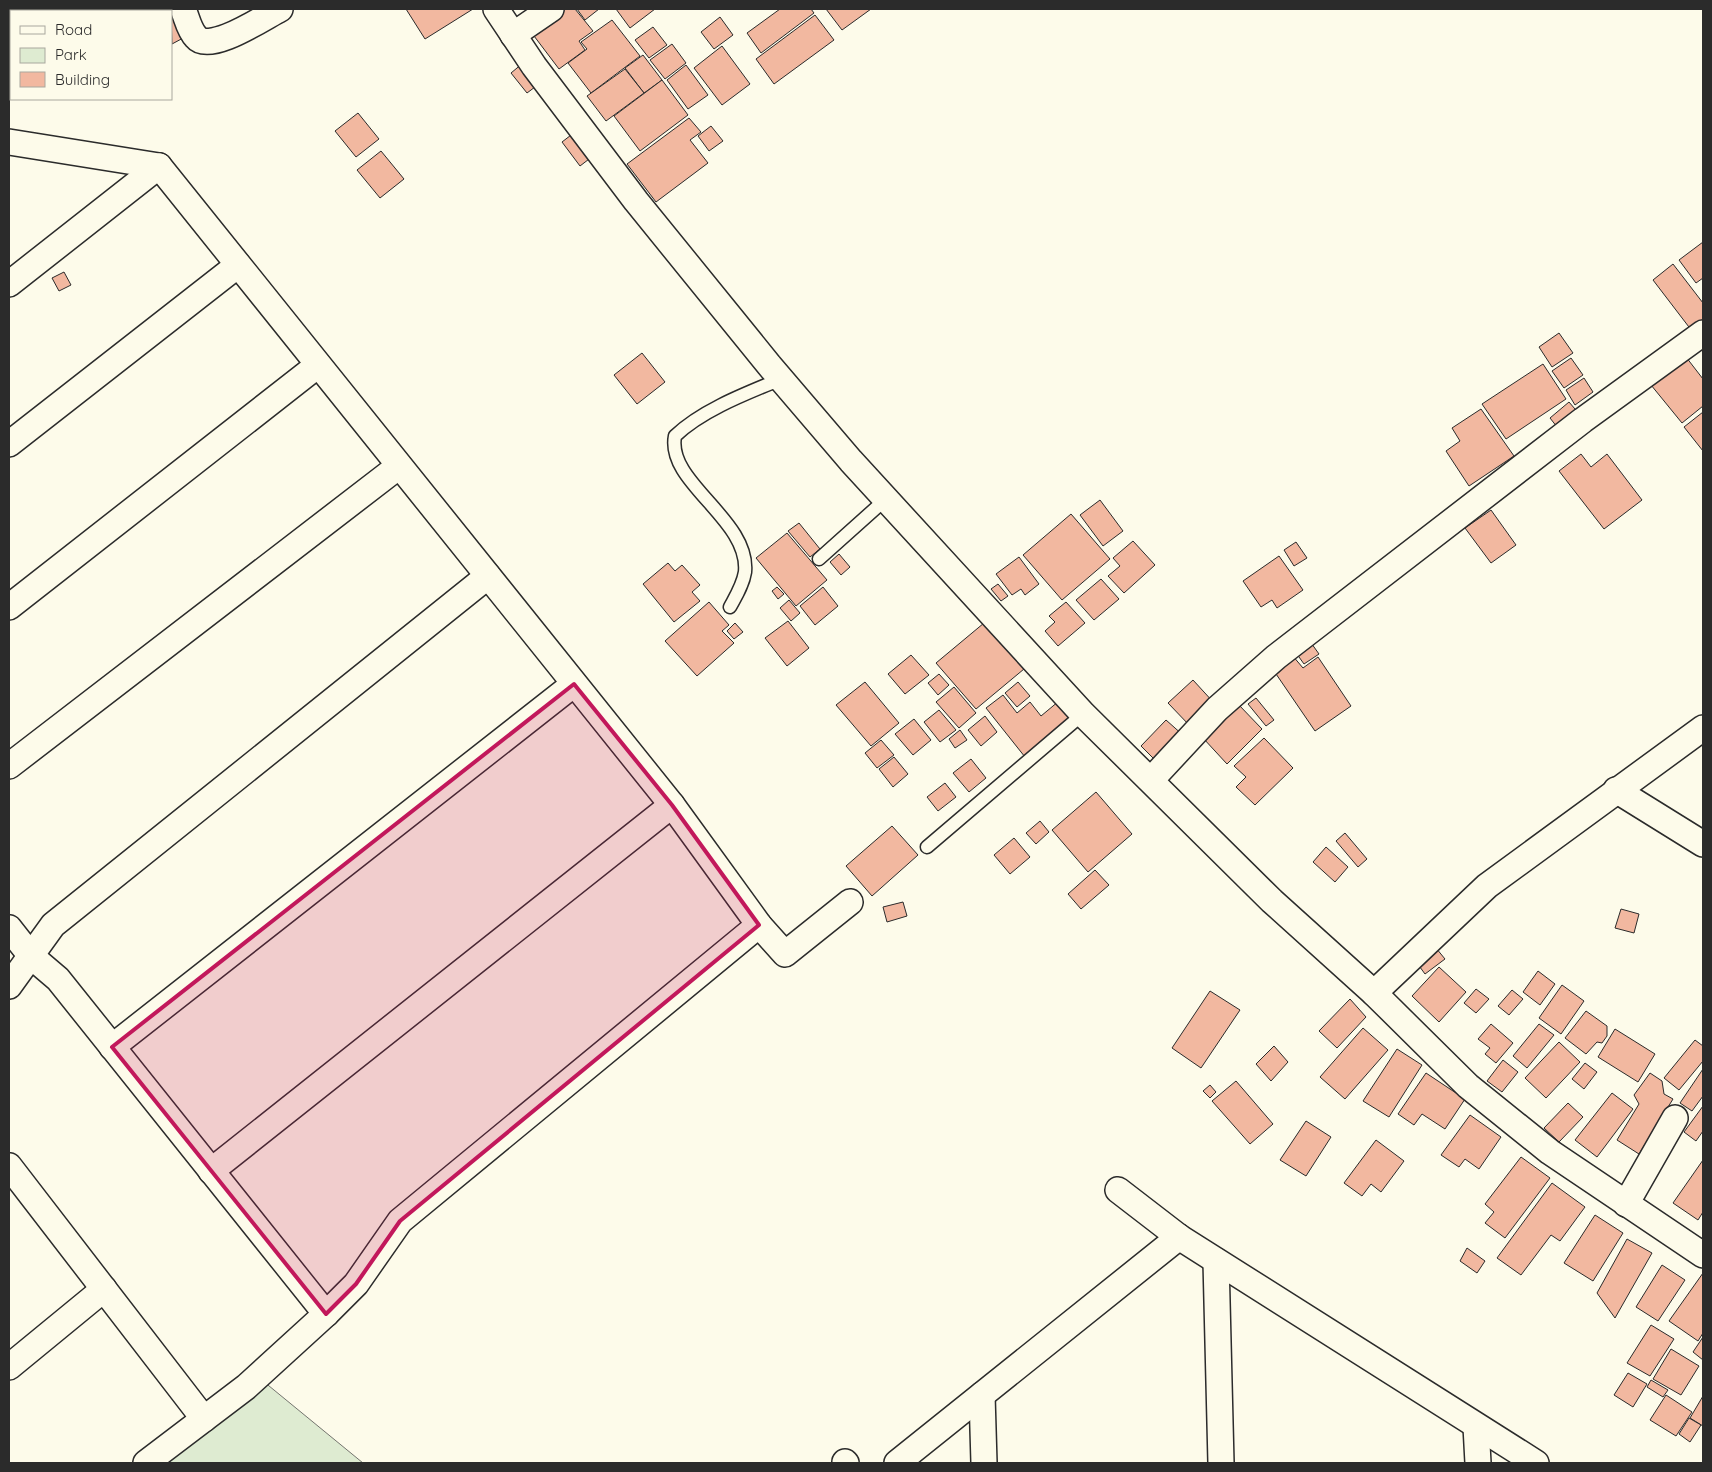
<svg xmlns="http://www.w3.org/2000/svg" width="1712" height="1472" font-family="Quicksand,sans-serif">
  <style>
    .green { fill: #deebd1; stroke: #74746e }
    .building { fill: #f2b8a0; stroke: #2b2b2b }
    .lines { fill: none; stroke-linecap: round; stroke-linejoin: round }
    .service-casing { stroke: #2b2b2b; stroke-width: 15 }
    .minor-casing { stroke: #2b2b2b; stroke-width: 28 }
    .service { stroke: #fdfbea; stroke-width: 12 }
    .minor { stroke: #fdfbea; stroke-width: 25 }
    .marked { fill: #c2185b; fill-opacity: 0.2; stroke: #c2185b; stroke-width: 4; stroke-linejoin: round }
  </style>
  <rect width="100%" height="100%" fill="#fdfbea"/>
  <!-- green -->
  <polygon class="green" points="263,1381 363,1463 155,1463"/>
  <!-- building -->
  <g class="building">
    <polygon points="406,9 473,9 425,39"/>
    <polygon points="563,9 575,9 593,31 579,41 585,50 559,69 531,32"/>
    <polygon points="577,9 599,9 585,20"/>
    <polygon points="616,9 655,9 630,28"/>
    <polygon points="780,9 811,9 814,13 761,53 747,33"/>
    <polygon points="826,9 871,9 842,30"/>
    <polygon points="174,15 185,37 172,44 171,17"/>
    <polygon points="815,15 834,40 774,84 756,59"/>
    <polygon points="720,17 733,35 714,49 701,32"/>
    <polygon points="612,20 640,56 591,93 568,63 587,49 581,42"/>
    <polygon points="653,27 667,45 649,58 635,40"/>
    <polygon points="672,44 686,63 665,79 650,60"/>
    <polygon points="722,46 750,84 722,105 694,68"/>
    <polygon points="643,55 662,80 644,93 625,68"/>
    <polygon points="523,63 539,84 527,93 511,73"/>
    <polygon points="686,65 708,95 688,109 667,80"/>
    <polygon points="625,69 644,93 606,121 587,96"/>
    <polygon points="662,80 688,115 640,151 614,116"/>
    <polygon points="358,113 379,139 356,157 335,131"/>
    <polygon points="689,118 701,132 690,140 708,163 656,202 627,164"/>
    <polygon points="711,126 723,141 709,151 698,136"/>
    <polygon points="575,132 593,156 580,166 562,142"/>
    <polygon points="381,151 404,179 380,198 357,170"/>
    <polygon points="1703,242 1703,278 1696,283 1679,260"/>
    <polygon points="1673,264 1703,303 1703,323 1692,331 1653,280"/>
    <polygon points="64,272 71,285 59,291 52,278"/>
    <polygon points="1559,333 1573,353 1552,367 1539,347"/>
    <polygon points="642,353 665,382 637,404 614,375"/>
    <polygon points="1686,357 1703,379 1703,406 1682,423 1651,385"/>
    <polygon points="1571,358 1583,375 1564,388 1552,371"/>
    <polygon points="1543,364 1566,399 1506,439 1482,404"/>
    <polygon points="1584,378 1593,392 1575,405 1566,390"/>
    <polygon points="1569,402 1581,416 1561,432 1550,418"/>
    <polygon points="1481,409 1514,456 1469,486 1446,451 1460,441 1452,428"/>
    <polygon points="1703,412 1703,451 1684,427"/>
    <polygon points="1581,454 1591,467 1607,454 1642,500 1604,529 1559,471"/>
    <polygon points="1100,500 1123,531 1103,546 1080,515"/>
    <polygon points="1491,510 1516,545 1491,563 1465,528"/>
    <polygon points="1071,514 1110,559 1062,600 1023,555"/>
    <polygon points="799,523 820,549 810,557 788,531"/>
    <polygon points="787,533 827,580 796,606 756,558"/>
    <polygon points="1133,541 1155,565 1124,593 1108,576 1120,566 1113,558"/>
    <polygon points="1296,542 1307,558 1294,566 1284,550"/>
    <polygon points="839,554 850,567 841,575 830,562"/>
    <polygon points="1279,556 1303,590 1277,608 1272,600 1261,607 1243,581"/>
    <polygon points="1019,557 1039,584 1025,595 1021,589 1012,595 996,574"/>
    <polygon points="668,563 675,571 682,565 700,585 692,592 700,601 674,622 643,584"/>
    <polygon points="1101,579 1119,599 1094,620 1076,600"/>
    <polygon points="998,584 1008,596 1001,601 991,589"/>
    <polygon points="777,587 784,594 778,599 772,591"/>
    <polygon points="823,587 838,606 815,625 800,606"/>
    <polygon points="789,600 800,613 791,621 780,608"/>
    <polygon points="709,602 729,625 722,631 734,643 697,676 665,641"/>
    <polygon points="1066,602 1085,623 1058,646 1045,631 1055,622 1049,616"/>
    <polygon points="788,621 809,648 787,666 765,638"/>
    <polygon points="735,623 743,632 734,639 727,631"/>
    <polygon points="984,623 1024,669 976,709 936,663"/>
    <polygon points="1309,640 1319,654 1304,664 1294,650"/>
    <polygon points="911,655 929,675 905,694 888,674"/>
    <polygon points="1292,655 1303,668 1318,657 1351,706 1315,731 1274,671"/>
    <polygon points="939,674 949,685 938,695 928,683"/>
    <polygon points="1193,680 1215,704 1191,727 1168,703"/>
    <polygon points="865,682 899,723 871,746 836,705"/>
    <polygon points="1018,682 1030,696 1017,707 1005,693"/>
    <polygon points="954,687 976,713 959,728 936,702"/>
    <polygon points="1003,695 1017,713 1030,702 1041,716 1059,701 1074,719 1025,757 986,708"/>
    <polygon points="1256,698 1274,720 1266,726 1248,704"/>
    <polygon points="1238,704 1262,729 1227,764 1203,738"/>
    <polygon points="939,710 956,730 940,742 924,722"/>
    <polygon points="985,716 997,732 981,746 968,730"/>
    <polygon points="914,719 931,740 913,755 895,734"/>
    <polygon points="1166,720 1184,736 1158,763 1141,746"/>
    <polygon points="960,730 967,740 955,748 949,739"/>
    <polygon points="1264,738 1293,768 1255,805 1236,787 1246,777 1234,766"/>
    <polygon points="881,740 894,755 877,768 865,753"/>
    <polygon points="894,757 908,774 893,787 879,769"/>
    <polygon points="971,759 986,778 969,792 953,773"/>
    <polygon points="945,783 956,797 938,811 927,797"/>
    <polygon points="1096,792 1132,834 1088,872 1052,830"/>
    <polygon points="1040,821 1049,832 1036,844 1026,833"/>
    <polygon points="892,826 918,855 872,896 846,866"/>
    <polygon points="1345,833 1367,859 1358,867 1336,841"/>
    <polygon points="1014,838 1030,857 1010,874 994,855"/>
    <polygon points="1326,847 1348,867 1335,882 1313,862"/>
    <polygon points="1095,870 1109,885 1081,909 1068,894"/>
    <polygon points="903,902 907,916 887,922 883,907"/>
    <polygon points="1621,909 1639,914 1634,933 1615,928"/>
    <polygon points="1436,948 1445,959 1425,974 1417,963"/>
    <polygon points="1439,967 1466,992 1439,1022 1412,996"/>
    <polygon points="1538,971 1555,984 1540,1005 1523,992"/>
    <polygon points="1562,985 1584,1001 1561,1034 1539,1018"/>
    <polygon points="1476,989 1489,999 1476,1013 1464,1003"/>
    <polygon points="1512,990 1523,999 1509,1015 1498,1006"/>
    <polygon points="1210,991 1240,1010 1201,1068 1172,1048"/>
    <polygon points="1350,999 1366,1017 1337,1048 1319,1031"/>
    <polygon points="1586,1011 1607,1026 1607,1036 1602,1043 1597,1042 1586,1054 1565,1038"/>
    <polygon points="1491,1024 1513,1043 1496,1063 1485,1054 1490,1048 1478,1039"/>
    <polygon points="1539,1024 1554,1035 1527,1068 1513,1056"/>
    <polygon points="1363,1028 1388,1050 1345,1099 1320,1077"/>
    <polygon points="1615,1029 1655,1054 1638,1082 1598,1057"/>
    <polygon points="1695,1040 1703,1046 1703,1061 1679,1090 1664,1078"/>
    <polygon points="1559,1042 1580,1062 1546,1098 1525,1078"/>
    <polygon points="1274,1046 1288,1062 1271,1081 1256,1064"/>
    <polygon points="1397,1049 1422,1065 1389,1117 1363,1101"/>
    <polygon points="1503,1060 1518,1072 1502,1092 1487,1081"/>
    <polygon points="1585,1063 1597,1072 1584,1089 1572,1079"/>
    <polygon points="1703,1069 1703,1096 1692,1111 1680,1103"/>
    <polygon points="1426,1073 1465,1099 1445,1129 1422,1114 1414,1125 1398,1114"/>
    <polygon points="1650,1073 1662,1081 1664,1094 1673,1099 1639,1154 1617,1140 1639,1104 1634,1095"/>
    <polygon points="1236,1081 1273,1124 1250,1144 1212,1101"/>
    <polygon points="1210,1085 1216,1092 1210,1098 1203,1091"/>
    <polygon points="1612,1093 1633,1109 1597,1157 1575,1140"/>
    <polygon points="1568,1103 1583,1117 1559,1142 1544,1128"/>
    <polygon points="1703,1106 1703,1131 1696,1141 1684,1132"/>
    <polygon points="1470,1115 1501,1137 1479,1169 1465,1159 1459,1167 1441,1155"/>
    <polygon points="1306,1121 1331,1137 1306,1176 1280,1160"/>
    <polygon points="1376,1140 1404,1161 1381,1192 1371,1184 1362,1196 1344,1183"/>
    <polygon points="1521,1157 1550,1178 1505,1238 1485,1223 1494,1212 1485,1204"/>
    <polygon points="1703,1160 1703,1212 1698,1220 1673,1203"/>
    <polygon points="1552,1183 1585,1207 1560,1241 1551,1235 1521,1275 1497,1258"/>
    <polygon points="1595,1215 1623,1233 1593,1281 1564,1263"/>
    <polygon points="1627,1239 1652,1253 1615,1318 1597,1293"/>
    <polygon points="1467,1248 1485,1261 1477,1273 1460,1261"/>
    <polygon points="1662,1265 1685,1280 1658,1321 1636,1307"/>
    <polygon points="1703,1273 1703,1333 1698,1341 1669,1321"/>
    <polygon points="1651,1325 1674,1339 1650,1376 1627,1363"/>
    <polygon points="1703,1337 1703,1360 1693,1352"/>
    <polygon points="1671,1349 1699,1366 1681,1395 1653,1379"/>
    <polygon points="1628,1373 1647,1384 1633,1407 1614,1395"/>
    <polygon points="1651,1380 1668,1390 1663,1397 1647,1387"/>
    <polygon points="1666,1395 1692,1412 1676,1436 1650,1420"/>
    <polygon points="1703,1396 1703,1426 1690,1418"/>
    <polygon points="1689,1418 1701,1425 1690,1442 1679,1434"/>
  </g>
  <g class="lines">
    <!-- service casing -->
    <g class="service-casing">
      <g id="service">
        <polyline points="819,559 886,499"/>
        <path d="M730 607C736 596 743 585 745 572 750 519 666 483 675 436 702 410 747 393 781 379"/>
        <polyline points="927,847 1083,714"/>
      </g>
    </g>
    <!-- minor casing -->
    <g class="minor-casing">
      <g id="minor">
        <path d="M183 9C187 18 189 30 196 37 210 54 264 17 280 9"/>
        <polyline points="496,9 534,66 636,201 769,365 851,461 1083,714 1272,901 1374,993 1468,1086 1550,1152 1703,1255"/>
        <polyline points="513,35 551,9"/>
        <polyline points="9,142 159,166 672,805 759,925 785,954 850,902"/>
        <polyline points="9,284 159,166"/>
        <polyline points="9,444 238,265"/>
        <polyline points="9,607 318,365"/>
        <polyline points="9,766 399,466"/>
        <polyline points="1151,780 1217,709 1276,657 1583,420 1703,333"/>
        <polyline points="1616,790 1703,844"/>
        <polyline points="9,928 31,956 58,979 326,1314"/>
        <polyline points="9,986 53,925 488,576"/>
        <polyline points="1374,993 1487,886 1703,728"/>
        <polyline points="112,1047 574,684"/>
        <polyline points="9,1166 204,1419"/>
        <polyline points="211,1171 672,805"/>
        <polyline points="1118,1190 1179,1237 1536,1463"/>
        <polyline points="1626,1204 1675,1118"/>
        <polyline points="1216,1261 1221,1463"/>
        <polyline points="9,1367 104,1289"/>
        <polyline points="982,1395 984,1463"/>
        <polyline points="1476,1426 1478,1463"/>
        <polyline points="845,1462 846,1463"/>
        <polyline points="146,1463 246,1387 326,1314 356,1284 400,1221 759,925"/>
        <polyline points="897,1463 1179,1237"/>
      </g>
    </g>
    <!-- service -->
    <use href="#service" class="service"/>
    <!-- minor -->
    <use href="#minor" class="minor"/>
  </g>
  <!-- marked area -->
  <path class="marked" d="M574 684 672 805 759 925 400 1221 356 1284 326 1314 112 1047Z"/>
  <!-- border -->
  <rect width="1712" height="1472" fill="none" stroke="#2b2b2b" stroke-width="20"/>
  <!-- legend -->
  <rect x="10" y="10" width="162" height="90" fill="#fdfbea" stroke="#a9a89e"/>
  <rect x="20" y="26" width="25" height="8" fill="#fdfbea" stroke="#a9a89e"/>
  <text x="55" y="35" font-size="15" fill="#2b2b2b">Road</text>
  <rect x="20" y="48" width="25" height="15" fill="#deebd1" stroke="#a9a89e"/>
  <text x="55" y="60" font-size="15" fill="#2b2b2b">Park</text>
  <rect x="20" y="72" width="25" height="15" fill="#f2b8a0" stroke="#a9a89e"/>
  <text x="55" y="85" font-size="15" fill="#2b2b2b">Building</text>
</svg>
